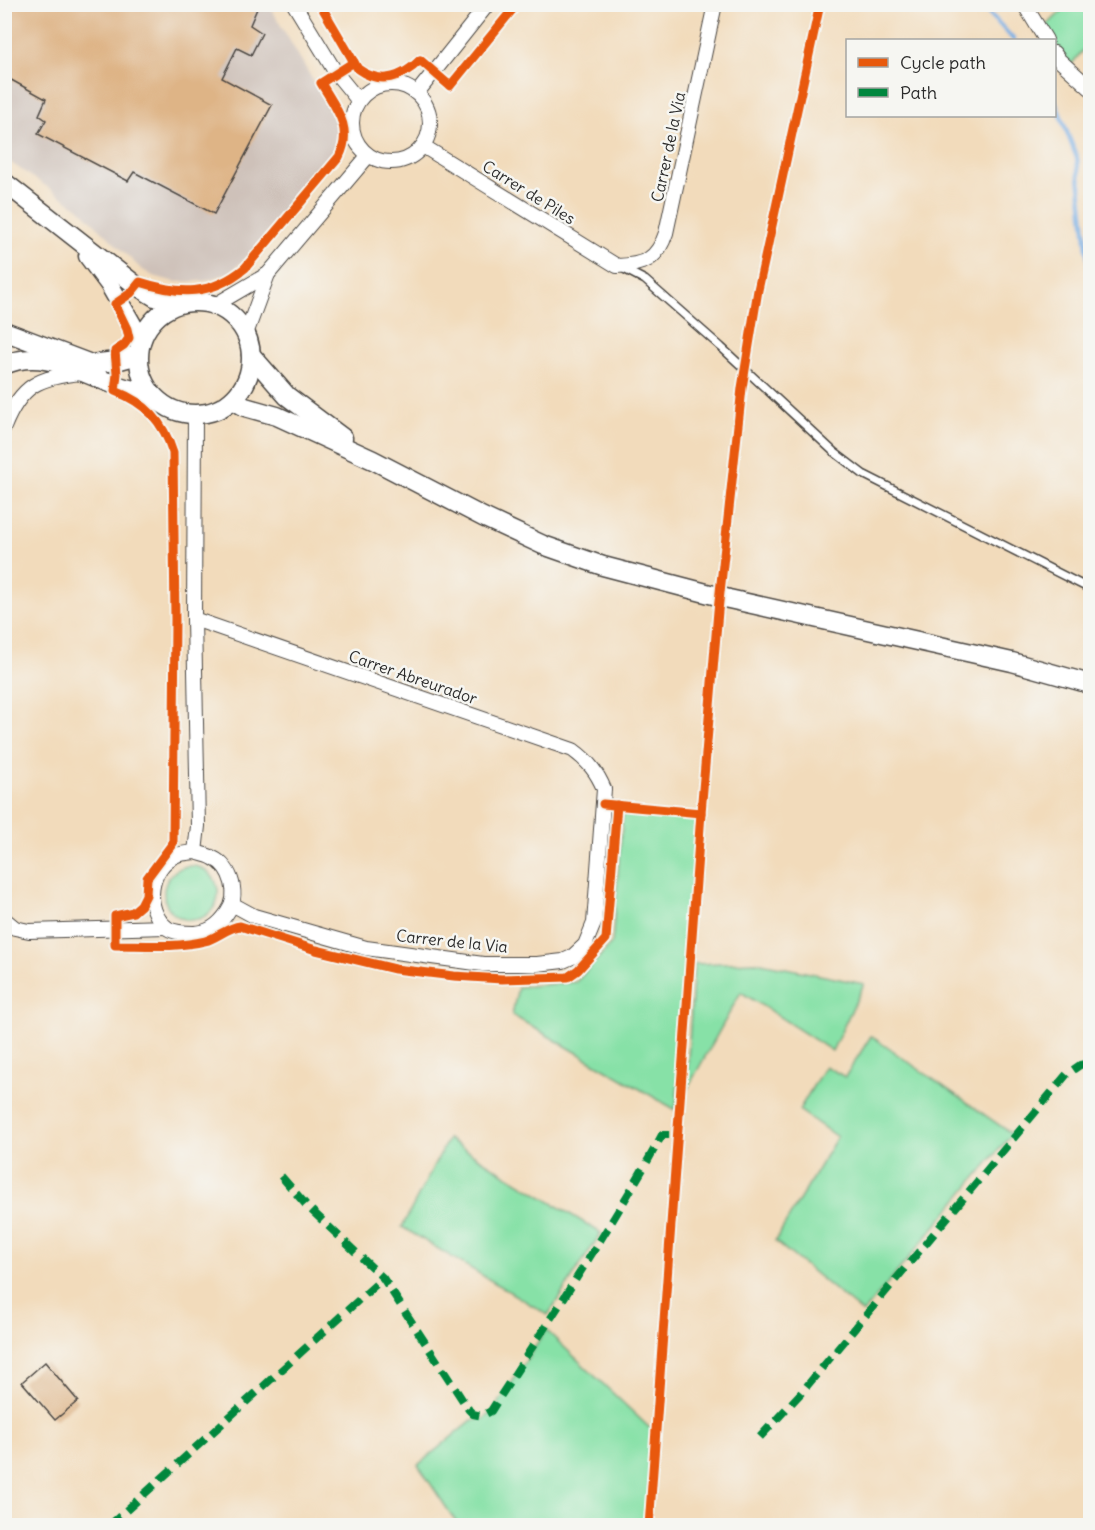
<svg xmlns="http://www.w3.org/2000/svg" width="1095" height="1530" font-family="Delius,sans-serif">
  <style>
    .industrial { fill: #cec1b9 }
    .green { fill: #87e1a7; stroke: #598669; stroke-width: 1.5 }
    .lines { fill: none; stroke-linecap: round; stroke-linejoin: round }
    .stream { stroke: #73ace3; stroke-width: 4.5 }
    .building { fill: #deb486 }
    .lane-casing { stroke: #494541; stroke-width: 10 }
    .street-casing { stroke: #494541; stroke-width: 16 }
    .secondary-casing { stroke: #494541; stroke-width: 21 }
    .lane { stroke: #fff; stroke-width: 7 }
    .street { stroke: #fff; stroke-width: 14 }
    .secondary { stroke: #fff; stroke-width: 18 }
    .quiet { stroke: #00873e; stroke-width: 8; stroke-dasharray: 15 8; stroke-linecap: butt }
    .cycleway-casing { stroke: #f6f6f2; stroke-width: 13 }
    .cycleway { stroke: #e8590c; stroke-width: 9 }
    .labels { text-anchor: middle; stroke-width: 5; stroke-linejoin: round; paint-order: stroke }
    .street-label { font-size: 16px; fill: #2b2b2b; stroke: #f6f6f2 }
  </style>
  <rect width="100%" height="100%" fill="#f6f6f2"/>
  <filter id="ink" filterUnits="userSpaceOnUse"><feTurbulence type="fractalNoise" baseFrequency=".0167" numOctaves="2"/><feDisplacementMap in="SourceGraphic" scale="12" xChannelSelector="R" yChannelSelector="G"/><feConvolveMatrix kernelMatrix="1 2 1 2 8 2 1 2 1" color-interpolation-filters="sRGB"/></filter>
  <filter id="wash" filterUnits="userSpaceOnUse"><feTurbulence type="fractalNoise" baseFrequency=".008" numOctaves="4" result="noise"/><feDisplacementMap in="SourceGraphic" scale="24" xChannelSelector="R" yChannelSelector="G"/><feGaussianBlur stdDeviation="1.35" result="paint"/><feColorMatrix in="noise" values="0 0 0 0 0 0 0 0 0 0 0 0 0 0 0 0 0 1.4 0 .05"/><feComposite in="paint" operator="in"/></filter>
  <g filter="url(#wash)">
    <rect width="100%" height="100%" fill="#f2dbbb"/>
    <!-- industrial -->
    <polygon class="industrial" points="4,5 269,5 336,120 340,131 339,147 246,259 229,273 205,281 175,282 153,276 141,269 79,208 5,159"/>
    <!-- green -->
    <g class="green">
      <polygon points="1068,5 1090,5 1090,41 1071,65 1044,28"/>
      <polygon points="623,814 697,818 676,1110 512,1015 518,987 576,982 612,943"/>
      <circle cx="191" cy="893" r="27"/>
      <polygon points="756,962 864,984 832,1051 741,992 686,1091 694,964"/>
      <polygon points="871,1036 1012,1134 863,1313 775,1241 837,1137 799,1110 825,1066 845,1077"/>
      <polygon points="448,1139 601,1233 548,1315 402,1227"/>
      <polygon points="546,1330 654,1432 646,1525 458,1525 418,1465 472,1420 483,1419 492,1413"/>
    </g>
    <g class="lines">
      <!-- stream -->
      <g class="stream">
        <polyline points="981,4 1014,40"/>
        <polyline points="1054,99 1077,158 1090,277"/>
      </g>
    </g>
    <g id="blocks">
      <!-- building -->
      <g class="building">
        <polygon points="4,4 259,4 250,25 262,33 251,55 237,48 222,78 272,105 214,214 134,172 128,181 38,134 46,120 39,115 46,99 4,76"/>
        <polygon points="45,1362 78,1401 55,1420 22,1382"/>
      </g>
    </g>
  </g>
  <g filter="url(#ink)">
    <use href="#blocks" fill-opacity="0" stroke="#494541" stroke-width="1.5"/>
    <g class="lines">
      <!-- lane casing -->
      <g class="lane-casing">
        <polyline id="lane" points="622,268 645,280 721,347 834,452 863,474 1090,589"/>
      </g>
      <!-- street casing -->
      <g class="street-casing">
        <g id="street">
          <polyline points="294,4 336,73 358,100"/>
          <polyline points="1024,4 1046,40"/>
          <polyline points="1054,53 1059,60 1090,88"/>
          <circle cx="391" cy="123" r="39"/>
          <polyline points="417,93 488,4"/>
          <path d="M423 146 617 266C644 265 657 260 666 233L715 4"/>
          <polyline points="215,305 268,274 368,156"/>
          <polyline points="246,334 268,274"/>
          <polyline points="195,414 194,619 198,826 195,852"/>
          <path d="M4 427C21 385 38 377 82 373"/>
          <path d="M194 619 573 750C588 761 597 772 604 789L594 923 585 945 572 957 563 961 537 964H483L366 948 254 916 232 904"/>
          <path d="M195 852C201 854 208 855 213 858 232 867 240 896 227 913 219 925 209 933 194 933 185 933 175 933 167 928 143 909 149 866 177 855 182 853 190 853 195 852Z"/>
          <polyline points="4,919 15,928 29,931 166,927"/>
        </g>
      </g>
      <!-- secondary casing -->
      <g class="secondary-casing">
        <g id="secondary">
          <polyline points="4,182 137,286 155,297 183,303"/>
          <polyline points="88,256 109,284 141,340"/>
          <circle cx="195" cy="358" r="56"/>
          <polyline points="4,331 91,364 116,361 138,355"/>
          <polyline points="251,355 287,396 343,438"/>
          <path d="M4 365C43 347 79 373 116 385 127 389 140 391 152 395"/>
          <polyline points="233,400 245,407 277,416 373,460 483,517 543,545 603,566 729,599 1012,662 1090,684"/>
        </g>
      </g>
      <!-- lane -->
      <use href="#lane" class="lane"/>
      <!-- street -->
      <use href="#street" class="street"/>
      <!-- secondary -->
      <use href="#secondary" class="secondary"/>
      <!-- quiet -->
      <g class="quiet">
        <path d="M281 1176 307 1206 383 1278 469 1410 473 1414 482 1416 491 1411C549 1320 610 1230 662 1135H678"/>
        <polyline points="760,1437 801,1393 1067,1074 1080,1065 1090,1063"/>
        <polyline points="109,1526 383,1278"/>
      </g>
      <!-- cycleway casing -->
      <g class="cycleway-casing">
        <g id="cycleway">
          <path d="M320 4 358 69C380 85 402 78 420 60L450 86 517 4"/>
          <path d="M354 62 321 83C335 107 354 128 339 157L245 268C211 296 180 295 140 282L131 293 115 304 127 329 129 338 124 345 115 351 117 374 115 391C146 403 163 421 173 453L175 619 173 843 147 878 146 895 141 905 133 912 115 916V945C144 945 176 948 205 941 217 938 228 927 240 926L316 950 395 969 454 976 502 979 568 977 578 970 606 939 617 805"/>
          <polyline points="603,804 701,813"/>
          <polyline points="649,1526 701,813 718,611 742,388 758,290 820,4"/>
        </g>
      </g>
      <!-- cycleway -->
      <use href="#cycleway" class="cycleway"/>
    </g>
  </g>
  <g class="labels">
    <!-- street labels -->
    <g class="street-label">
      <text transform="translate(668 147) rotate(-78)" y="6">Carrer de la Via</text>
      <text transform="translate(529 192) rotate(32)" y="6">Carrer de Piles</text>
      <text transform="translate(413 677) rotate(19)" y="6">Carrer Abreurador</text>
      <text transform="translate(452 941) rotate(6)" y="6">Carrer de la Via</text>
    </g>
  </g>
  <!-- margin -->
  <rect width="1095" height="1530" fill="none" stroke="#f6f6f2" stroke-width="24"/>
  <!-- legend -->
  <rect x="846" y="39" width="210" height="78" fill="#f6f6f2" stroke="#a5a5a2" stroke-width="1.5"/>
  <rect x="858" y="58" width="30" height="9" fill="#e8590c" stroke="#a5a5a2" stroke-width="1.5"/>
  <text x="900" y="69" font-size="18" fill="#2b2b2b">Cycle path</text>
  <rect x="858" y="88" width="30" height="9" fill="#00873e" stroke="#a5a5a2" stroke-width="1.5"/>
  <text x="900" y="99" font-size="18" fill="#2b2b2b">Path</text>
</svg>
